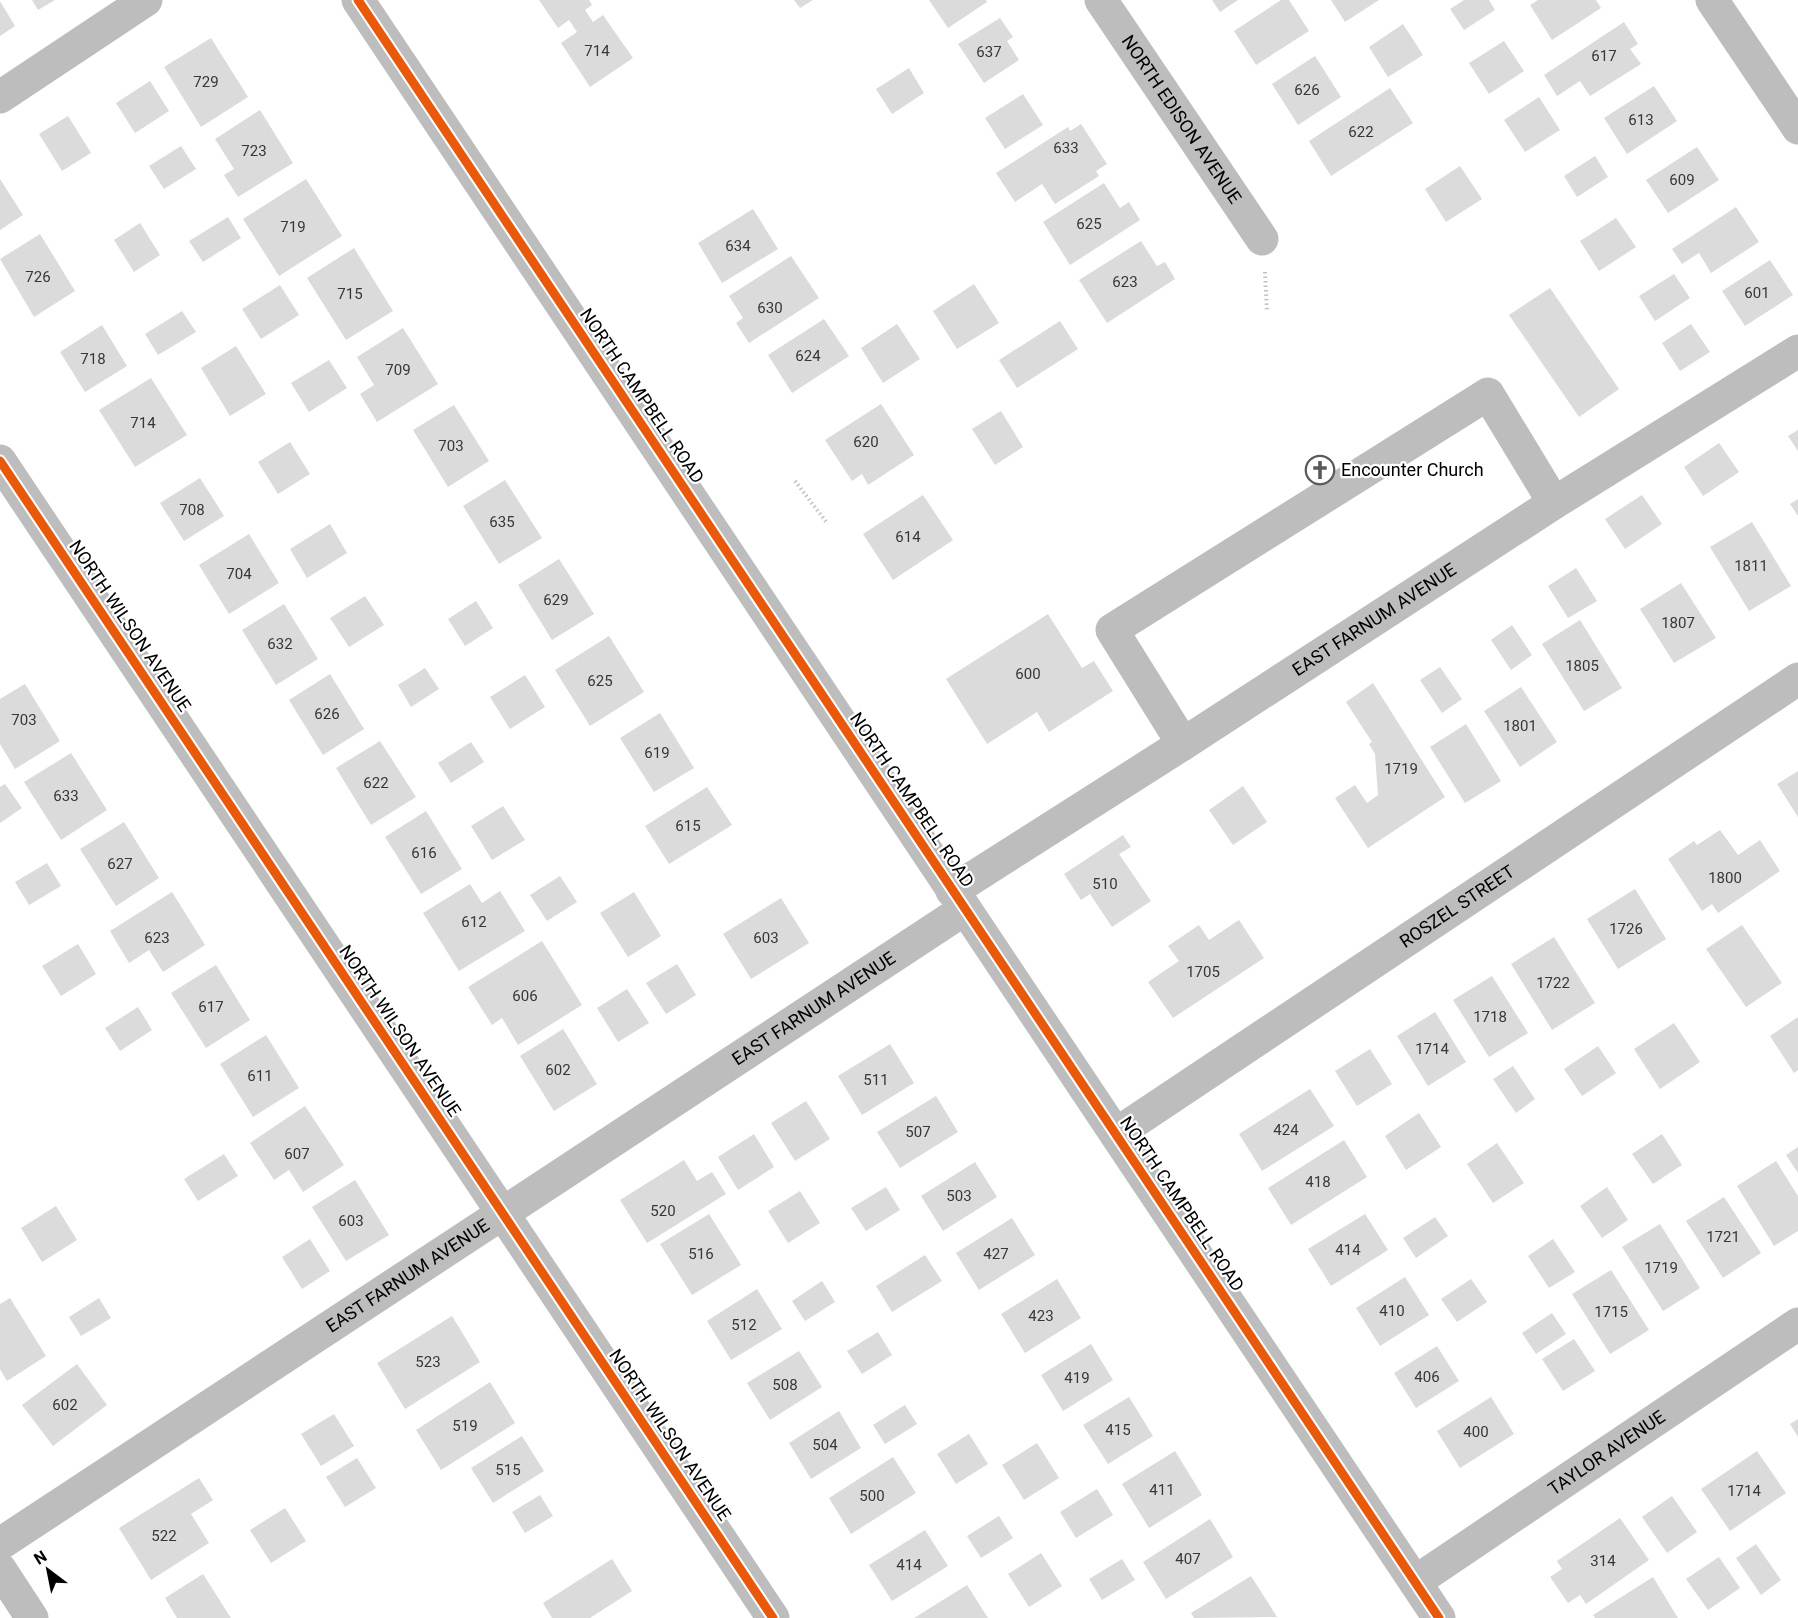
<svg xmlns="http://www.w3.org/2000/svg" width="1798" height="1618" font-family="Roboto,sans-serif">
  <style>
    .building { fill: #dbdbdb }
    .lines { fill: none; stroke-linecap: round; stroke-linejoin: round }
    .path { stroke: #c2c2c2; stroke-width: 4; stroke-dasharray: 1.5 3; stroke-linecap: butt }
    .minor { stroke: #bdbdbd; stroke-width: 33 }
    .cycleway-casing { stroke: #fff; stroke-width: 13 }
    .cycleway { stroke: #e8590c; stroke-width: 9 }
    .labels { text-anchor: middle; stroke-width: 4.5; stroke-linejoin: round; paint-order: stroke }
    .number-label { font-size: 15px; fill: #373737 }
    .street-label { font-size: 18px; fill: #000; stroke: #fff }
    .poi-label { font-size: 18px; fill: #000; stroke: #fff; text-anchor: start }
  </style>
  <rect width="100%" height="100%" fill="#fff"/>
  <!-- building -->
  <g class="building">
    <polygon points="32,0 55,0 38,10"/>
    <polygon points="539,0 589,0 592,5 585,10 593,22 603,15 633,58 590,87 561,43 577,32 569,20 558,28"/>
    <polygon points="794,0 813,0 800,8"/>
    <polygon points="929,0 986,0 987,2 948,28"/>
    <polygon points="1212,0 1238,0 1220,12"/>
    <polygon points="1281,0 1289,0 1309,31 1256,65 1234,31"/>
    <polygon points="1331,0 1379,0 1345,22"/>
    <polygon points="1464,0 1489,0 1495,10 1464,30 1450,9"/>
    <polygon points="1538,0 1596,0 1601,8 1552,40 1530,5"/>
    <polygon points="0,1 15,26 0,36"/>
    <polygon points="1000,18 1013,37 1007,41 1019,60 984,83 958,44"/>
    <polygon points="1624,22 1638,44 1630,49 1641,64 1590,96 1580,81 1557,96 1544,75"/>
    <polygon points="1403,24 1423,55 1388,77 1369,47"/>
    <polygon points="211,38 248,97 201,127 164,67"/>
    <polygon points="1504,41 1524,71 1489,94 1469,63"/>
    <polygon points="1315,56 1341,97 1298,125 1272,84"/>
    <polygon points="909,68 924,93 892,114 876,89"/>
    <polygon points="150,81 169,111 135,133 116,103"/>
    <polygon points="1654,86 1677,121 1627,154 1604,118"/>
    <polygon points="1390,88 1413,123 1331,176 1309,141"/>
    <polygon points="1023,94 1043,125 1005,149 985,118"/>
    <polygon points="1539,97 1560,130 1525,152 1504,120"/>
    <polygon points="260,110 293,163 238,197 224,175 234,169 215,139"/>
    <polygon points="68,116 91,153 62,171 39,134"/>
    <polygon points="1081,124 1107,164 1096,171 1099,176 1055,204 1042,184 1015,202 996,173 1068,127 1070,131"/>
    <polygon points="181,146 196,169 164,189 149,166"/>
    <polygon points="1697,147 1719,180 1668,213 1646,180"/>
    <polygon points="1595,156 1608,177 1577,197 1564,176"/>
    <polygon points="1460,166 1482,199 1446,222 1425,189"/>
    <polygon points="0,179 23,215 0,230"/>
    <polygon points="306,179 342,236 279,276 243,219"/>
    <polygon points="1104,183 1120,208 1129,202 1140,220 1070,265 1043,222"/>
    <polygon points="1736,207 1759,242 1711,273 1699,253 1682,264 1672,249"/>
    <polygon points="753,209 778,249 722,283 698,243"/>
    <polygon points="228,217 241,238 203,262 189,241"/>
    <polygon points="1616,218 1636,247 1599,271 1580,241"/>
    <polygon points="140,223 160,255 134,272 114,240"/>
    <polygon points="40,234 75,291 34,317 0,259"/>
    <polygon points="1141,241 1157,266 1165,262 1175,279 1107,323 1079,280"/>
    <polygon points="354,248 393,311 346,340 307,278"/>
    <polygon points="791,256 819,298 749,343 736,323 743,318 729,296"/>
    <polygon points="1770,260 1793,295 1745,326 1722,291"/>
    <polygon points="1674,274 1690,298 1655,321 1639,296"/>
    <polygon points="974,284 999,323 957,349 933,311"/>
    <polygon points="280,285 299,315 261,339 242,309"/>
    <polygon points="1550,288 1619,389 1579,417 1509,315"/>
    <polygon points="182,311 196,332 158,355 145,334"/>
    <polygon points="824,319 849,356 792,393 768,355"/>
    <polygon points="1060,321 1078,349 1017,388 999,360"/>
    <polygon points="897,324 920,359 883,383 861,348"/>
    <polygon points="1691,324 1710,352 1680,371 1662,343"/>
    <polygon points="102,325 127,366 85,392 60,352"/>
    <polygon points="403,328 438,384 377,422 360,394 374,385 357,357"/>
    <polygon points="236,346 266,394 230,416 201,368"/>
    <polygon points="329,360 347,388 309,412 291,383"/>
    <polygon points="151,378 187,435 135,467 99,410"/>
    <polygon points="881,404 914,455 868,485 862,474 852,481 825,440"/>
    <polygon points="454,405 489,461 448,487 413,430"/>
    <polygon points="1001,411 1023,447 995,465 972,429"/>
    <polygon points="1798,430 1798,451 1788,436"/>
    <polygon points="290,442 310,474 278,494 258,462"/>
    <polygon points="1719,443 1739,472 1703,496 1684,467"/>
    <polygon points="200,478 224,516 184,541 160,503"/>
    <polygon points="505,480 542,538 499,564 463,506"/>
    <polygon points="923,495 953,540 893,580 863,534"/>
    <polygon points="1642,495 1662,524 1625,549 1605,519"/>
    <polygon points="1798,499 1798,516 1790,504"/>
    <polygon points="1752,522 1791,586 1749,611 1710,547"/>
    <polygon points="330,524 347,553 307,578 290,549"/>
    <polygon points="249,534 279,583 229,614 199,565"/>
    <polygon points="559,559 594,614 552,640 518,585"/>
    <polygon points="1576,568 1597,601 1568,618 1548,586"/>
    <polygon points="1681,583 1716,638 1674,663 1640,609"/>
    <polygon points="365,596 384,625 349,647 330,618"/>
    <polygon points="476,601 493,628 465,646 448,619"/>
    <polygon points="284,604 318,659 276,685 242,630"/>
    <polygon points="1048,614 1082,668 1094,661 1113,691 1049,732 1037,712 987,744 946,679"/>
    <polygon points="1580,620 1622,688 1584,711 1542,644"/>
    <polygon points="1512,625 1532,655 1511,670 1491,640"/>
    <polygon points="609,636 644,692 590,726 555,670"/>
    <polygon points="1440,667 1462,699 1442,713 1420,680"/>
    <polygon points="425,668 439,689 411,707 398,685"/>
    <polygon points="330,674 364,729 323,755 289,700"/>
    <polygon points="525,675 545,707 510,729 490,697"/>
    <polygon points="1373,683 1445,797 1368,848 1335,798 1355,785 1367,803 1378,795 1375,754 1369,744 1372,742 1346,702"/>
    <polygon points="25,684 60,741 15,769 0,744 0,699"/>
    <polygon points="1521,687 1557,742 1520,767 1484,711"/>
    <polygon points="660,713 694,768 654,792 620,738"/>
    <polygon points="1466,724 1501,781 1465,803 1430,747"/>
    <polygon points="380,741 416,797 371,825 336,768"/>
    <polygon points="471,742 484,762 451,783 438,763"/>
    <polygon points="71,753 107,810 61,840 24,782"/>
    <polygon points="1798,771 1798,817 1777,784"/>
    <polygon points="5,784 22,808 0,823 0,787"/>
    <polygon points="1243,786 1267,822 1233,845 1209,810"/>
    <polygon points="707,787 732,825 669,864 645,826"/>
    <polygon points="503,806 525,840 492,860 471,826"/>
    <polygon points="426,811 462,869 421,894 385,837"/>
    <polygon points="124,822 159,878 116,906 80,849"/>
    <polygon points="1720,830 1738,855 1760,840 1780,871 1718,913 1712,904 1702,911 1668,859 1694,841 1697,845"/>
    <polygon points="1123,835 1131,847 1119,854 1151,901 1112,927 1090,894 1081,900 1064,874"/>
    <polygon points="47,863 61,886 29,905 15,882"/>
    <polygon points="560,876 577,902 547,921 530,895"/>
    <polygon points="470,884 482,903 500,891 525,931 459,971 423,913"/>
    <polygon points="1635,889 1666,939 1618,969 1587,919"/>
    <polygon points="172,892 205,945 163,972 149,950 129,963 110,931"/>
    <polygon points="634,892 661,936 628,957 600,913"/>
    <polygon points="781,898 809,943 751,979 723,934"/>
    <polygon points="1239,920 1264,958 1173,1018 1148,982 1179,961 1168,946 1199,925 1209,940"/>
    <polygon points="1742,925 1782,983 1746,1007 1706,949"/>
    <polygon points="1554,937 1595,1003 1552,1030 1511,964"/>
    <polygon points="542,941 582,1005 518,1045 502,1018 492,1025 468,987"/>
    <polygon points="78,944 96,974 61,996 42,966"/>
    <polygon points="677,964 696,995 666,1014 646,983"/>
    <polygon points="216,965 250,1020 206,1048 171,993"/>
    <polygon points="1492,976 1528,1033 1489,1057 1453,1000"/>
    <polygon points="627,989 649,1023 618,1042 597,1008"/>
    <polygon points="138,1007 152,1030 120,1051 105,1028"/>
    <polygon points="1435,1012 1466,1062 1428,1086 1397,1036"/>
    <polygon points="1798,1017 1798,1070 1794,1073 1770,1036"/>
    <polygon points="1674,1023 1700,1062 1660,1089 1634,1049"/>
    <polygon points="563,1029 597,1084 554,1111 520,1056"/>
    <polygon points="266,1035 299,1088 253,1117 220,1064"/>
    <polygon points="890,1044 914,1083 862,1115 838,1076"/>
    <polygon points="1598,1046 1616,1073 1582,1096 1564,1069"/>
    <polygon points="1370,1049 1392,1084 1357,1106 1335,1071"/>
    <polygon points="1513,1066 1535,1099 1516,1113 1493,1079"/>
    <polygon points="1310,1089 1334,1126 1262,1171 1239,1134"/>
    <polygon points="936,1096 958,1132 900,1168 877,1132"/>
    <polygon points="806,1101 830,1139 795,1161 771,1123"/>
    <polygon points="305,1106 344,1165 303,1192 289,1170 274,1180 250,1143"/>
    <polygon points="1419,1113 1441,1147 1406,1170 1385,1136"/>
    <polygon points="754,1134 774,1167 738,1190 718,1157"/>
    <polygon points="1662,1134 1682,1165 1653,1184 1632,1154"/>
    <polygon points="1344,1140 1367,1177 1291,1225 1268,1188"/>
    <polygon points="1497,1143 1524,1183 1493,1203 1467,1164"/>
    <polygon points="1798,1147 1798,1173 1786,1155"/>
    <polygon points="224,1154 238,1176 198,1201 184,1179"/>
    <polygon points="684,1160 697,1181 712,1172 726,1194 647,1243 620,1200"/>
    <polygon points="1776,1161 1798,1196 1798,1231 1774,1246 1737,1186"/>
    <polygon points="975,1162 997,1197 943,1231 921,1196"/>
    <polygon points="355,1180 389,1235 346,1261 312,1207"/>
    <polygon points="886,1187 900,1210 866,1231 851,1208"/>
    <polygon points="1607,1187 1628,1220 1602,1238 1580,1206"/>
    <polygon points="800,1191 820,1223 788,1243 768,1211"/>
    <polygon points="1724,1197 1761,1253 1723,1278 1686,1221"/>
    <polygon points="56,1206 77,1240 42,1262 21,1228"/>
    <polygon points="709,1214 741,1265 692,1295 660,1244"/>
    <polygon points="1365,1214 1388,1250 1331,1286 1308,1249"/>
    <polygon points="1435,1217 1448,1236 1416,1258 1403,1238"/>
    <polygon points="1012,1218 1035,1255 979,1290 956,1253"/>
    <polygon points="1660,1224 1700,1288 1663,1311 1622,1247"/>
    <polygon points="310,1239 330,1271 302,1289 282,1257"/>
    <polygon points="1553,1239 1575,1272 1549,1288 1528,1256"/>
    <polygon points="925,1255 942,1281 892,1312 876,1286"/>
    <polygon points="1611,1270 1649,1330 1610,1354 1572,1294"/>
    <polygon points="1405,1277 1429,1315 1380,1346 1356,1308"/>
    <polygon points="1057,1279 1081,1318 1025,1353 1001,1314"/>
    <polygon points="1471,1279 1487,1302 1457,1322 1441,1299"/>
    <polygon points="822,1281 835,1302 805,1321 792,1301"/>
    <polygon points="757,1289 782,1329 731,1360 707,1321"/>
    <polygon points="10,1298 46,1356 7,1381 0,1369 0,1304"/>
    <polygon points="99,1298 111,1318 81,1336 69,1317"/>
    <polygon points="1552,1313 1566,1334 1536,1354 1522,1333"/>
    <polygon points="452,1316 480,1362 405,1409 377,1363"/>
    <polygon points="878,1332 892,1355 862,1374 847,1351"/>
    <polygon points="1574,1339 1595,1371 1563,1391 1542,1359"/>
    <polygon points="1091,1344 1113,1380 1063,1411 1041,1375"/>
    <polygon points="1437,1346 1459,1381 1416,1408 1394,1373"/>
    <polygon points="799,1351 822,1387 770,1420 747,1383"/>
    <polygon points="77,1364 107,1405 53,1446 22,1405"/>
    <polygon points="490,1382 515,1423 441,1470 416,1430"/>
    <polygon points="1129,1397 1153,1436 1108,1464 1083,1425"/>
    <polygon points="1491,1397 1514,1434 1460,1468 1437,1431"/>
    <polygon points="905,1405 917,1424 885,1444 873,1425"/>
    <polygon points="839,1411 861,1448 811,1479 789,1443"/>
    <polygon points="334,1414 354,1446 321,1466 301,1434"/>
    <polygon points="1798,1419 1798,1437 1790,1424"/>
    <polygon points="969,1434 988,1464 956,1484 937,1454"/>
    <polygon points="522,1436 544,1471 493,1503 471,1468"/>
    <polygon points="1037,1443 1059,1478 1024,1500 1002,1465"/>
    <polygon points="1175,1451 1202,1495 1149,1528 1122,1484"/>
    <polygon points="1757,1451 1786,1493 1730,1531 1701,1489"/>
    <polygon points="893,1457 916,1493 851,1534 829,1498"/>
    <polygon points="357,1458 376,1488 345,1507 326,1477"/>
    <polygon points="199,1478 213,1500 191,1514 209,1543 151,1580 119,1528"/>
    <polygon points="1097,1489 1113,1515 1076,1538 1060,1512"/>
    <polygon points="540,1495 553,1516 525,1533 512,1512"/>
    <polygon points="1672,1496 1697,1532 1667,1553 1642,1517"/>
    <polygon points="285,1508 306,1541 271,1563 250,1530"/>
    <polygon points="999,1516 1013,1538 981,1558 967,1536"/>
    <polygon points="1620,1518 1649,1560 1586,1604 1580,1595 1568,1603 1550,1577 1562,1569 1557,1561"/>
    <polygon points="1210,1519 1233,1557 1166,1599 1143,1562"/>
    <polygon points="925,1530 948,1566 892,1601 869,1565"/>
    <polygon points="1756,1544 1781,1580 1761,1595 1736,1558"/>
    <polygon points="1041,1553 1062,1586 1029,1607 1008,1574"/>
    <polygon points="1719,1557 1740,1588 1708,1610 1686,1579"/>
    <polygon points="612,1559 632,1591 590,1618 552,1618 543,1603"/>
    <polygon points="1122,1559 1135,1580 1102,1600 1089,1579"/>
    <polygon points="203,1574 231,1618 177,1618 165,1598"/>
    <polygon points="1251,1576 1277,1617 1194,1618 1191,1613"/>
    <polygon points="1653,1577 1678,1618 1595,1618 1593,1615"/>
    <polygon points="967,1585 988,1618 914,1618"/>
  </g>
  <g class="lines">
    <!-- path -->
    <g class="path">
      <polyline points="1265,272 1267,312"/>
      <polyline points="795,481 827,523"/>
    </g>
    <!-- minor -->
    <g class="minor">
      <polyline points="358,0 1439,1618"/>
      <path id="s1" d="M1101 0 1262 239"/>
      <polyline points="1712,0 1798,128"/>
      <polyline points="0,97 146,0"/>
      <polyline points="0,461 773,1618"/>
      <polyline points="1183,744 1112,630 1488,394 1554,503"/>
      <path id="s2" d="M952 891 1183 744 1554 503 1798 351"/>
      <path id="s3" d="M1116 1134 1798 679"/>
      <path id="s4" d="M0 1544 965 909"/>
      <polyline points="0,1569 32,1618"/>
      <path id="s5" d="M1415 1582 1798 1324"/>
    </g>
    <!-- cycleway casing -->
    <g class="cycleway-casing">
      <g id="cycleway">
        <polyline points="358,0 1439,1618"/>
        <polyline points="0,461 773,1618"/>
      </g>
    </g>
    <!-- cycleway -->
    <use href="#cycleway" class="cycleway"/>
  </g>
  <!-- icons -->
  <defs>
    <g id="church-ring" transform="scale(1.5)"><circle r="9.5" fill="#fff" stroke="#595959" stroke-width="1.5"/><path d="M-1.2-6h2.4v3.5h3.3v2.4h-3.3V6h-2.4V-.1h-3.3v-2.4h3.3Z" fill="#595959"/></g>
  </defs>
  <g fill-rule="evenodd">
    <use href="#church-ring" x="1320" y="470"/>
  </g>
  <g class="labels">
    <!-- number labels -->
    <g class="number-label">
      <text x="597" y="56">714</text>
      <text x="989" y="57">637</text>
      <text x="1604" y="61">617</text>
      <text x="206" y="87">729</text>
      <text x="1307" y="95">626</text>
      <text x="1641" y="125">613</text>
      <text x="1361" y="137">622</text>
      <text x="1066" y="153">633</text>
      <text x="254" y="156">723</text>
      <text x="1682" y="185">609</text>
      <text x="1089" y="229">625</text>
      <text x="293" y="232">719</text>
      <text x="738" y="251">634</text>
      <text x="38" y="282">726</text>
      <text x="1125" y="287">623</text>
      <text x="1757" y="298">601</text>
      <text x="350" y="299">715</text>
      <text x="770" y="313">630</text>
      <text x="808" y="361">624</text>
      <text x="93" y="364">718</text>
      <text x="398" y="375">709</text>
      <text x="143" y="428">714</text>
      <text x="866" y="447">620</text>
      <text x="451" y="451">703</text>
      <text x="192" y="515">708</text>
      <text x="502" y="527">635</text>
      <text x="908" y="542">614</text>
      <text x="1751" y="571">1811</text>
      <text x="239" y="579">704</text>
      <text x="556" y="605">629</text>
      <text x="1678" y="628">1807</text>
      <text x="280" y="649">632</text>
      <text x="1582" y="671">1805</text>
      <text x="1028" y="679">600</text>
      <text x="600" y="686">625</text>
      <text x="327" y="719">626</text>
      <text x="24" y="725">703</text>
      <text x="1520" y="731">1801</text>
      <text x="657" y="758">619</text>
      <text x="1401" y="774">1719</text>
      <text x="376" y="788">622</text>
      <text x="66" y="801">633</text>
      <text x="688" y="831">615</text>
      <text x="424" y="858">616</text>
      <text x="120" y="869">627</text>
      <text x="1725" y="883">1800</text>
      <text x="1105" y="889">510</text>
      <text x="474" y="927">612</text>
      <text x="1626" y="934">1726</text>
      <text x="157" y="943">623</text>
      <text x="766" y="943">603</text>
      <text x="1203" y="977">1705</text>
      <text x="1553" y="988">1722</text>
      <text x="525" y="1001">606</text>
      <text x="211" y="1012">617</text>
      <text x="1490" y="1022">1718</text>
      <text x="1432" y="1054">1714</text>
      <text x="558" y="1075">602</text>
      <text x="260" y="1081">611</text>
      <text x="876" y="1085">511</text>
      <text x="1286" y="1135">424</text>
      <text x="918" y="1137">507</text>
      <text x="297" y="1159">607</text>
      <text x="1318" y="1187">418</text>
      <text x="959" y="1201">503</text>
      <text x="663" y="1216">520</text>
      <text x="351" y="1226">603</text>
      <text x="1723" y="1242">1721</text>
      <text x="1348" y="1255">414</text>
      <text x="701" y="1259">516</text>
      <text x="996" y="1259">427</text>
      <text x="1661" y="1273">1719</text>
      <text x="1392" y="1316">410</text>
      <text x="1611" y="1317">1715</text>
      <text x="1041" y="1321">423</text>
      <text x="744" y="1330">512</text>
      <text x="428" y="1367">523</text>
      <text x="1427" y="1382">406</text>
      <text x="1077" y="1383">419</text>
      <text x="785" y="1390">508</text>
      <text x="65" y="1410">602</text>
      <text x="465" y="1431">519</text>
      <text x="1118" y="1435">415</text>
      <text x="1476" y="1437">400</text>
      <text x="825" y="1450">504</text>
      <text x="508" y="1475">515</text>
      <text x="1162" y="1495">411</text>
      <text x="1744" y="1496">1714</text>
      <text x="872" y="1501">500</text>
      <text x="164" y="1541">522</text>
      <text x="1188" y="1564">407</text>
      <text x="1603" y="1566">314</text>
      <text x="909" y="1570">414</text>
    </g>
    <!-- street labels -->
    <g class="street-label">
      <text dy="6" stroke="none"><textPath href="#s1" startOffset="144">NORTH EDISON AVENUE</textPath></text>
      <text transform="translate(642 396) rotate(56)" y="6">NORTH CAMPBELL ROAD</text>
      <text dy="6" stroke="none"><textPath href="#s2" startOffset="502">EAST FARNUM AVENUE</textPath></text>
      <text transform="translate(130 626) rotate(56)" y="6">NORTH WILSON AVENUE</text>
      <text transform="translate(912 800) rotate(56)" y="6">NORTH CAMPBELL ROAD</text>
      <text dy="6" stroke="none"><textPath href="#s3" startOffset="410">ROSZEL STREET</textPath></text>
      <text dy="6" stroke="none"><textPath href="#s4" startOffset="974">EAST FARNUM AVENUE</textPath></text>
      <text transform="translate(400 1031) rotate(56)" y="6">NORTH WILSON AVENUE</text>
      <text transform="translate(1182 1204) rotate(56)" y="6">NORTH CAMPBELL ROAD</text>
      <text dy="6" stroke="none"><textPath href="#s4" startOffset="488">EAST FARNUM AVENUE</textPath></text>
      <text transform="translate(670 1435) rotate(56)" y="6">NORTH WILSON AVENUE</text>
      <text dy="6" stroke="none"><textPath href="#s5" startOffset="231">TAYLOR AVENUE</textPath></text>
    </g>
    <!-- poi labels -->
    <g class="poi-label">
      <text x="1341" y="476">Encounter Church</text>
    </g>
  </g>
  <!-- north arrow -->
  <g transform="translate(48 1570) rotate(328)" stroke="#ffffff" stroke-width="4.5" paint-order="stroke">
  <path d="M0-4.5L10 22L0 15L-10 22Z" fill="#000000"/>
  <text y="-9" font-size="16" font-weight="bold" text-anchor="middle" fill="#000000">N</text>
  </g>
</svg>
